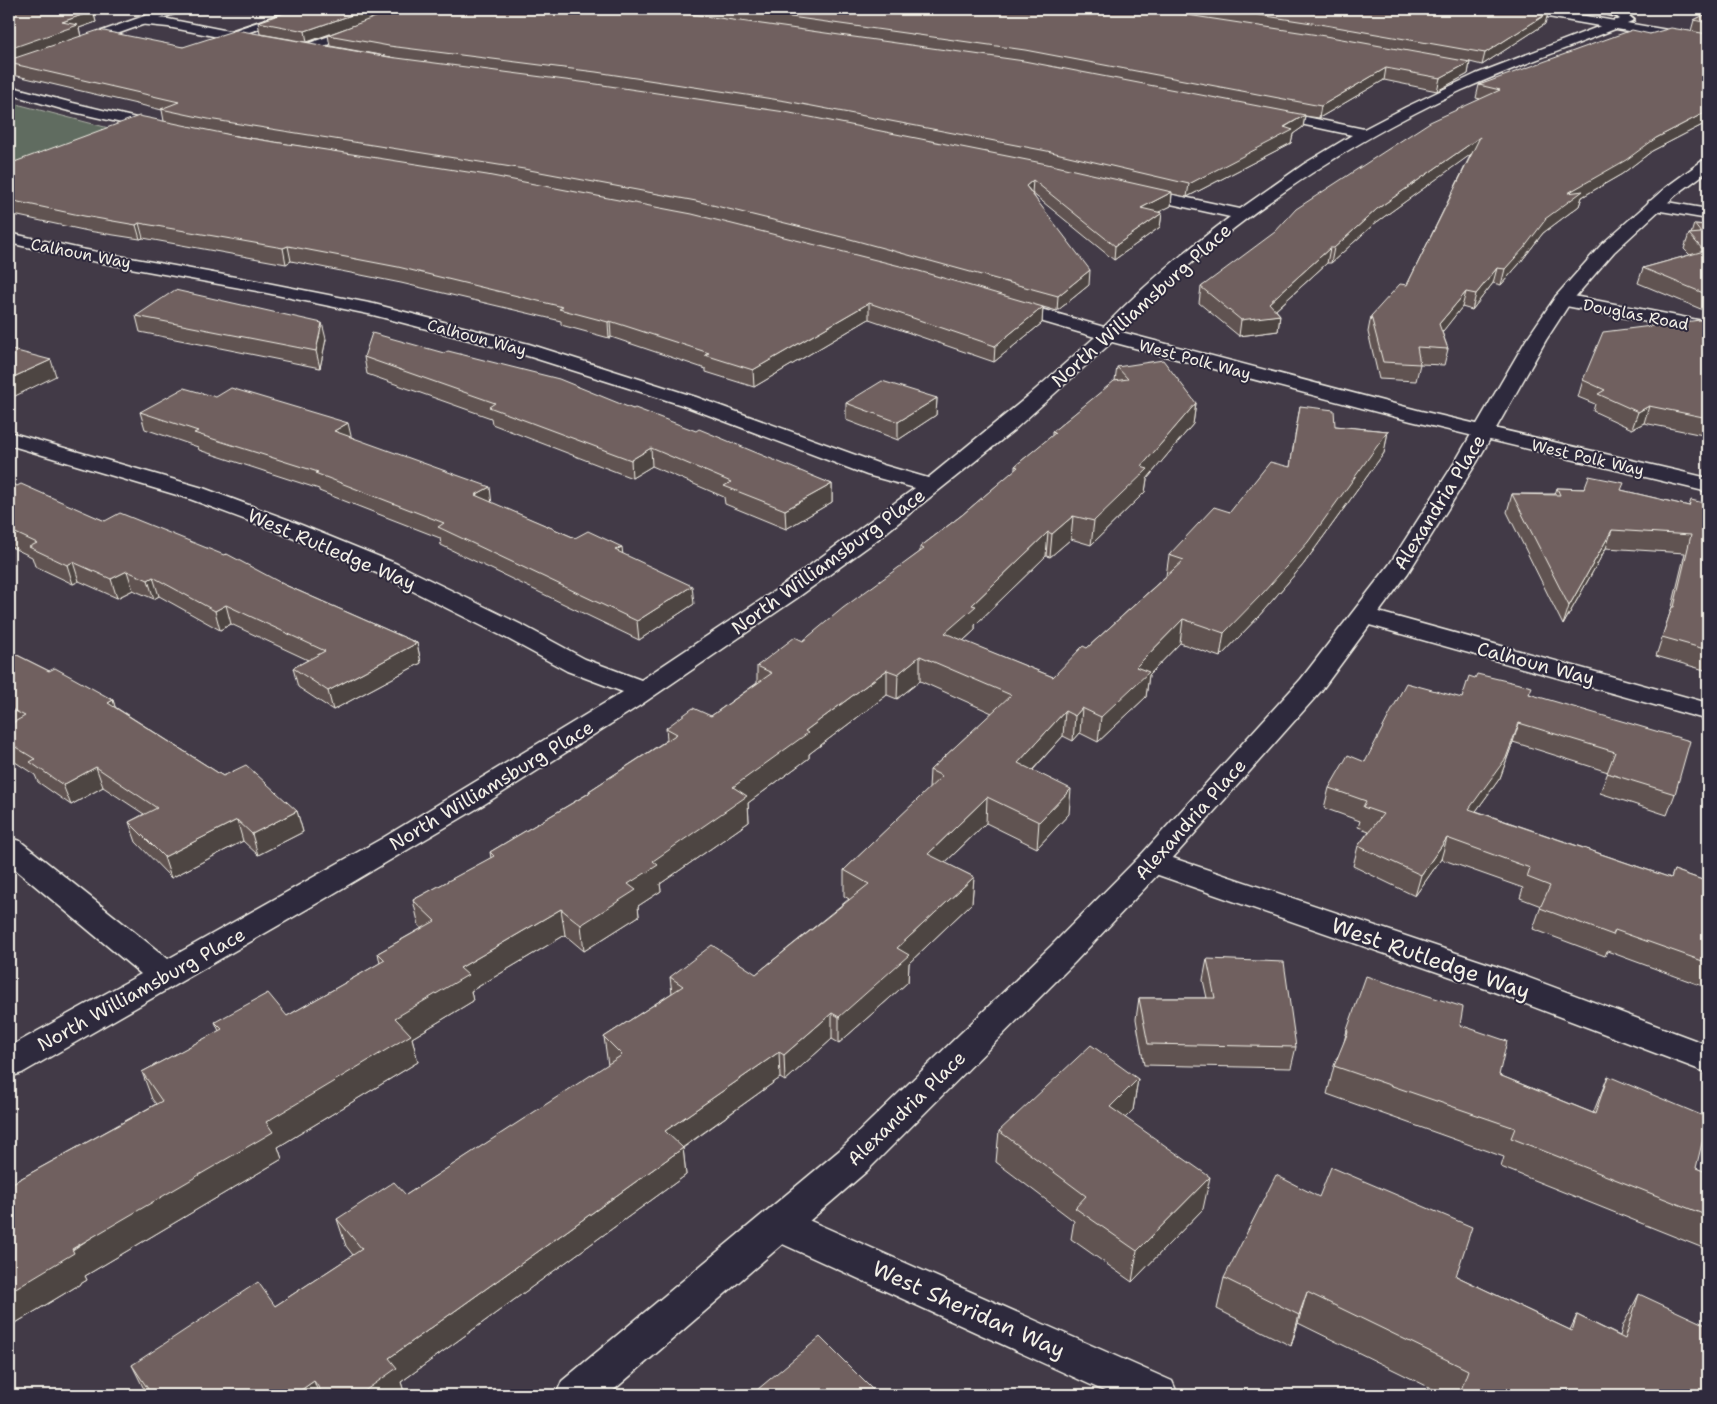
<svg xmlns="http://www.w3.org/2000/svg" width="1717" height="1404" font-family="'Shantell Sans',sans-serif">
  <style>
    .green { fill: #616c60; stroke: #aaaea4 }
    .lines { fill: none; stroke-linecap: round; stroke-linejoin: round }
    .service-casing { stroke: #f4f1e8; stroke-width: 4 }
    .minor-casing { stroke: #f4f1e8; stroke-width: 3 }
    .tertiary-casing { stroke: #f4f1e8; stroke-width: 3 }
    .service { fill: #2f2a3d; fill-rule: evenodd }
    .minor { fill: #2f2a3d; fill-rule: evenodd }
    .tertiary { fill: #2f2a3d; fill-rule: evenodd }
    .wall { fill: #605351; stroke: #f4f1e8; fill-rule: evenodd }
    .shaded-wall { fill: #4e4442; stroke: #f4f1e8 }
    .building { fill: #70615e; stroke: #f4f1e8 }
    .labels { text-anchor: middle; stroke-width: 4; stroke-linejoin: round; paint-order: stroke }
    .far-street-label { font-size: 16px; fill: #f4f1e8; stroke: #2f2a3d }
    .street-label { font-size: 19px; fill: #f4f1e8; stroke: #2f2a3d }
    .near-street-label { font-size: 22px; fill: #f4f1e8; stroke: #2f2a3d }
  </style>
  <rect width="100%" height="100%" fill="#423a47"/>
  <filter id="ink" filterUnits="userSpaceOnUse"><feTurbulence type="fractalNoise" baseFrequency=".02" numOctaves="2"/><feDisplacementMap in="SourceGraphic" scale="10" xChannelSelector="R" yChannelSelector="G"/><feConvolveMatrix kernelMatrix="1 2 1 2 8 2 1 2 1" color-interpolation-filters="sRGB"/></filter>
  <g filter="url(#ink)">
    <!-- green -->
    <polygon class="green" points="9,102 124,132 9,176"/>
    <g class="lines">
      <!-- service casing -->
      <g class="service-casing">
        <g id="service">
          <polygon points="277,9 294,9 299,12 294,17 234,37 226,37 224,35 226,33 285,13"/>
          <polygon points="1591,9 1623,11 1634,20 1620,26 1612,26 1610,24 1620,19 1616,16 1592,11"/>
          <polygon points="361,25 365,26 367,28 365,30 309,52 305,53 299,49 301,46"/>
        </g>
      </g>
      <!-- minor casing -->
      <g class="minor-casing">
        <g id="minor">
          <polygon points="142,17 168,19 259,37 265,41 259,45 168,27 138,24 136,21"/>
          <path d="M1616 20 1620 21 1622 24 1620 27C1568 48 1514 67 1462 90 1341 146 1211 232 1121 332L1421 411 1708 478V492L1411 421 1112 342 1014 430 873 543 797 598 642 704 483 805 321 901 76 1042 22 1073 9 1077V1047L141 974 9 864V838L20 841 168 959 381 839 623 692 567 671 508 639 379 574 273 530 187 498 9 445V432L203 488 289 520 397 564 526 627 585 659 641 680 779 588 915 488 867 475 682 405 515 352 373 315 257 291 81 259 9 243V233L81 249 257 281 374 304 529 344 696 397 883 465 928 478 1027 397 1095 337 999 309 997 305 999 301 1006 299 1104 327C1142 287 1185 251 1230 217L1130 195 1128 192 1130 189 1136 187 1240 209 1304 164 1352 135 1263 116 1261 113 1263 110 1268 109 1364 129 1406 107 1476 74Z"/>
          <polygon points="9,86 73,103 170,126 172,129 170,132 165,133 65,110 9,94"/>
          <polygon points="1655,200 1708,209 1708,219 1649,209 1647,205 1649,201"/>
          <polygon points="1563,294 1708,322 1708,334 1556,304 1554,300 1556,296"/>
          <polygon points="1364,608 1708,703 1708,720 1355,621 1351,616 1355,611"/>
          <polygon points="1152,851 1513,972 1708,1045 1708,1073 1489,990 1141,869 1136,862 1141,855"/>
          <polygon points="779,1207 1172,1381 1178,1395 1113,1395 765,1236 759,1224 765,1212"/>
        </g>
      </g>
      <!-- tertiary casing -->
      <g class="tertiary-casing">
        <g id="tertiary">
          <polygon points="164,9 181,9 179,12 9,72 9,64"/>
          <polygon points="1519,9 1545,9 1708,37 1708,45 1525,13"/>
          <polygon points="1708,159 1708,171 1677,194 1614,252 1570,303 1546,340 1477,462 1408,573 1321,691 1163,869 1075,962 867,1171 608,1395 556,1395 562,1381 841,1149 1051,946 1141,855 1301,679 1389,565 1455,462 1526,340 1556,296 1602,244 1665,188 1702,161"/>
        </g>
      </g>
      <!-- service -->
      <use href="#service" class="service"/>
      <!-- minor -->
      <use href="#minor" class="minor"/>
      <!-- tertiary -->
      <use href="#tertiary" class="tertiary"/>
    </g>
    <!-- wall -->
    <g class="wall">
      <path d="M9 9 93 11 96 22 79 28 81 36 183 47 391 57 330 46 328 35 307 42 260 34 258 22 296 9H1525L1545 24 1482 65 1470 62 1468 74 1437 91 1384 80 1319 118 1305 116 1303 127 1293 134 1291 143 1187 197 1172 194 1171 206 1158 212 1162 213 1160 227 1114 260 1032 193 1089 285 1057 311 1043 307 1042 323 994 362 869 319 754 387 706 372V369L611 337 609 338 561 325V321L401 283 291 261 286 264 143 238 140 239 88 231 9 214V164L164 121 162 110 9 74ZM218 133 335 152 236 136Z"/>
      <polygon points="75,9 133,9 121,13"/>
      <polygon points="1708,13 1708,122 1652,151 1622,174 1582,197 1579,206 1543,233 1520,263 1501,285 1493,283 1472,310 1462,307 1442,332 1448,349 1444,365 1420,364 1416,381 1379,379 1368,332 1371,316 1407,285 1471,154 1374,224 1331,263 1327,263 1276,310 1280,315 1278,331 1239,336 1199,303 1201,287 1480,99 1476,98 1479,85 1650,34 1691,31 1694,20"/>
      <polygon points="1694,224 1708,225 1708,312 1638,283 1643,268 1690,255 1684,249 1689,234 1691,234"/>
      <polygon points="136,316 326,339 320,368 140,332"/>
      <polygon points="1708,319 1708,436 1644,423 1632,429 1593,411 1595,404 1578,397 1583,380"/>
      <polygon points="364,357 633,409 832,484 832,502 786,529 725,504 724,497 652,466 632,478 492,424 491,418 367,374"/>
      <polygon points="1117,367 1196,403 1193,424 1147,479 1145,492 1091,545 1071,539 1050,557 1046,556 975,625 975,630 963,641 1053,677 1087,648 1166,576 1169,555 1230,512 1290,467 1300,406 1335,426 1388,431 1384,453 1303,565 1258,617 1220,657 1180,643 1149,675 1146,697 1098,742 1080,733 1073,741 1063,736 1033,770 1069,814 1037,848 986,823 945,863 974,877 972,903 909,963 908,982 839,1043 832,1039 785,1081 780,1078 683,1148 686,1175 401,1382 405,1395 147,1395 132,1365 275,1306 353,1255 346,1246 337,1219 406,1195 608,1065 604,1037 672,993 670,977 756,974 849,899 844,896 844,870 929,789 930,770 992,713 920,681 897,699 887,695 809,754 809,758 748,803 749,822 660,884 661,891 638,906 639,916 584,951 565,935 471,991 473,1001 412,1038 418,1062 278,1147 282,1159 85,1276 87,1280 9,1327 9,1185 156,1104 152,1099 142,1072 219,1031 215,1022 287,1016 380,963 378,953 422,928 419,926 413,900 491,858 490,852 589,793 589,791 667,740 666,728 711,716 757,683 757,666 803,641 920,552 920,547 962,515 1015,470 1015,466 1052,436 1052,432 1115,381"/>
      <polygon points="937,398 936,415 898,440 846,420 846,403"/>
      <polygon points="140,412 351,437 492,503 575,538 623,554 694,604 639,640 441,545 440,538 319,491 319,489 199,450 198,447 145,429"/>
      <polygon points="9,483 105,521 285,585 417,643 421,663 333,710 298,687 293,668 308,660 231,624 220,630 159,596 154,599 133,590 117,598 79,581 73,584 35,566 32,557 9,546"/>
      <polygon points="1557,488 1621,490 1689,506 1708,504 1708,671 1656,656 1672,607 1685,553 1606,548 1563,625 1507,512 1512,494 1555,494"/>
      <polygon points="9,651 49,671 113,700 115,707 223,776 297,811 303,832 258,855 243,841 171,878 136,842 129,822 144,814 103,787 71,805 38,782 35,775 9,758 9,725 10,724 9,724"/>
      <polygon points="1530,694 1675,794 1667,815 1600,793 1608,772 1513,742 1500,778 1476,811 1671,878 1674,870 1708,882 1708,988 1607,951 1605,956 1533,929 1541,906 1520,898 1523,888 1441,859 1415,896 1353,866 1358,846 1369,831 1358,827 1360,821 1324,808 1329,788 1365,762 1462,698"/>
      <polygon points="1207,959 1296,1047 1291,1068 1144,1065 1136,1019 1139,998 1207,998 1203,980"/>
      <polygon points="1460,1025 1499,1075 1593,1113 1608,1076 1696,1168 1708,1173 1708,1250 1501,1167 1504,1157 1327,1094 1334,1066 1343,1046 1347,1030"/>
      <polygon points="1138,1079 1133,1110 1125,1118 1203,1209 1132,1282 1071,1239 1074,1221 996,1162 999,1131"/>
      <polygon points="1708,1265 1708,1274 1705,1273"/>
      <polygon points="1456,1276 1570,1330 1577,1315 1620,1336 1623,1325 1639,1294 1708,1395 1445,1395 1298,1323 1291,1346 1217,1309 1224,1278"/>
    </g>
    <!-- shaded-wall -->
    <g class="shaded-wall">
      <polygon points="119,9 133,9 121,13"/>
      <polygon points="369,9 377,9 378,17 307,42 305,31"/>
      <polygon points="93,11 96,22 79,28 81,37 9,62 9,49 62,22"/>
      <polygon points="1548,13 1545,24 1482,65 1485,53"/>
      <polygon points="1470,62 1468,74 1437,91 1440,78"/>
      <polygon points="1386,68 1384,80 1319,118 1321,106"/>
      <polygon points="1708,111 1708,122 1652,151 1622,174 1582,197 1579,206 1543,233 1520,263 1501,285 1505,269 1545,219 1568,193 1656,138"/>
      <polygon points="1305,115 1303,127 1293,134 1291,143 1187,197 1189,184"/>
      <polygon points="1480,137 1477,150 1374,224 1331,263 1334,248 1377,209"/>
      <polygon points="1033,180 1032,193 1026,186"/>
      <polygon points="1172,192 1171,206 1139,222 1141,208"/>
      <polygon points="1162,213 1160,227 1114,260 1115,246"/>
      <polygon points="139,223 143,238 140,239 136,225"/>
      <polygon points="288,246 291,261 286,264 283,248"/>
      <polygon points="1330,248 1327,263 1269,316 1280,315 1278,331 1239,336 1241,320 1269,303"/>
      <polygon points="1497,268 1493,283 1472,310 1476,294"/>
      <polygon points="1090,270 1089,285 1057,311 1058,296"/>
      <polygon points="1466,292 1462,307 1436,340 1439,324"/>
      <polygon points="869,303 869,319 754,387 753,370"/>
      <polygon points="1043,307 1042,323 994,362 995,346"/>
      <polygon points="610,321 611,337 609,338 608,322"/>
      <polygon points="322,323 326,339 320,368 316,351"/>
      <polygon points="51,360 56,376 9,399 9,379"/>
      <polygon points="937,398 936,415 898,440 898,422"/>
      <polygon points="1196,403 1193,424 1147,479 1145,492 1091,545 1094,521"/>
      <polygon points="1649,406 1644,423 1632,429 1638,412"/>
      <polygon points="348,423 352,440 334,431"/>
      <polygon points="1388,431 1384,453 1303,565 1258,617 1220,657 1224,633"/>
      <polygon points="651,448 652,466 632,478 631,460"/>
      <polygon points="832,484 832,502 786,529 785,510"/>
      <polygon points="490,487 492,505 475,495"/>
      <polygon points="1073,516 1071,539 1050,557 1052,534"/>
      <polygon points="1612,530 1606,548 1563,625 1569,606"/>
      <polygon points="1048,532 1046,556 975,625 975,630 944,658 945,633 972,605"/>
      <polygon points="622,547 624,565 615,550"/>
      <polygon points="73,562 79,581 73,584 67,565"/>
      <polygon points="127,571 133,590 117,598 111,579"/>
      <polygon points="153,577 159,596 154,599 148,580"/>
      <polygon points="692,586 694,604 639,640 637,621"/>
      <polygon points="226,605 231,624 220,630 215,611"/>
      <polygon points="1183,619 1180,643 1149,675 1146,697 1098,742 1101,717 1136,667"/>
      <polygon points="417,643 421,663 333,710 328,691"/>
      <polygon points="920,656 920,681 897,699 898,674"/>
      <polygon points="887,670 887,695 809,754 809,758 748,803 749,822 660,884 661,891 638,906 639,916 584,951 581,925 628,884 733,787 805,731"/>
      <polygon points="113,700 119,720 108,703"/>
      <polygon points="1082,708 1080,733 1073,741 1075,716"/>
      <polygon points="1065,711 1063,736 1016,788 1018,763"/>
      <polygon points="1519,723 1513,742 1500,778 1463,829 1469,809"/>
      <polygon points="96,767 103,787 71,805 63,785"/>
      <polygon points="1071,789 1069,814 1037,848 1039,822"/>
      <polygon points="987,797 986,823 927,880 928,854"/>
      <polygon points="297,811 303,832 258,855 252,834"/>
      <polygon points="237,820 243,841 171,878 164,857"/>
      <polygon points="1447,838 1441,859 1415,896 1421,875"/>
      <polygon points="974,877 972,903 909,963 908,982 839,1043 839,1017 897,948"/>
      <polygon points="561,909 565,935 471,991 473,1001 412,1038 418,1062 278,1147 282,1159 85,1276 87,1280 9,1327 9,1292 266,1122 395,1018 460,968"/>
      <polygon points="832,1013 832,1039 785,1081 784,1055"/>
      <polygon points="779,1052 780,1078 668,1158 665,1131"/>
      <polygon points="1138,1079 1133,1110 1105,1138 1110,1107"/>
      <polygon points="683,1148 686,1175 401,1382 405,1395 359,1395 389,1358"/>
      <polygon points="1210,1177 1203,1209 1132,1282 1137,1251"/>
      <polygon points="1307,1292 1298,1323 1291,1346 1299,1315"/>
      <polygon points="314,1381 319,1395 294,1395"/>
    </g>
    <!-- building -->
    <g class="building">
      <polygon points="9,9 71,9 93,11 62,22 78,25 9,49"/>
      <polygon points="296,9 369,9 305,31 258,22"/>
      <polygon points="382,9 655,9 1024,61 1305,115 1284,127 1293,130 1189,184 1047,151 786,101 596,72 389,46 328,35 381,15 384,10"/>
      <polygon points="734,9 1148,9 1325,36 1470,62 1440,78 1386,68 1321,106 1025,50"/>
      <polygon points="1220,9 1525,9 1548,13 1485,53 1325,25"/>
      <polygon points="1708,13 1708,23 1694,20"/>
      <polygon points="1671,28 1708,34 1708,111 1656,138 1626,160 1568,193 1583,191 1545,219 1546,219 1524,248 1505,269 1497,268 1476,294 1466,292 1439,324 1448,349 1417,347 1420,364 1383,362 1371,316 1400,284 1407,285 1480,137 1377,209 1334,248 1330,248 1269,303 1280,315 1241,320 1201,287 1275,232 1296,209 1356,170 1430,122 1500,90 1479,85 1632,30 1650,34"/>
      <polygon points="99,30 183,47 236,30 389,57 596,84 785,112 1047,164 1172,192 1141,208 1162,213 1115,246 1033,180 1026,186 1090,270 1058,296 850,239 696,201 524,169 208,119 161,109 179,102 9,63 9,60"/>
      <polygon points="139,116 236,136 487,175 692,214 912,269 1043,307 995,346 869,303 753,370 705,355 709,353 610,321 608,322 559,309 563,307 398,267 288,246 283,248 139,223 136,225 84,216 9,200 9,164"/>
      <polygon points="1694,224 1708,225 1708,295 1643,268 1704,251 1689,234 1701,233"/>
      <polygon points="175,290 322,323 316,351 136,316"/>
      <polygon points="1708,319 1708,418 1649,406 1638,412 1598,394 1605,390 1583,380 1603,332"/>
      <polygon points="372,333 444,353 448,351 559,379 633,409 635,408 696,431 699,429 832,484 785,510 724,486 731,482 651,448 631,460 489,407 495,403 364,357"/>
      <polygon points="9,349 51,360 9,379"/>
      <polygon points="1163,360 1196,403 1141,467 1148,469 1094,521 1073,516 1052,534 1048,532 972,605 976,606 945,633 1053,677 1083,646 1087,648 1184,560 1169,555 1214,507 1230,512 1270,462 1290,467 1300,406 1334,410 1335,426 1388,431 1308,542 1263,593 1224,633 1183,619 1136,667 1149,672 1101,717 1082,708 1075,716 1065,711 1018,763 1071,789 1039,822 987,797 928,854 974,877 897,948 909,955 839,1017 832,1013 784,1055 779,1052 665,1131 683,1148 389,1358 397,1368 359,1395 324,1395 314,1381 294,1395 152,1395 132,1365 258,1282 275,1306 362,1249 337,1219 394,1182 406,1195 622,1055 604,1037 683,986 670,977 712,945 756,974 869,884 844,870 942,776 930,770 1011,695 920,656 898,674 887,670 805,731 808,733 733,787 747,796 653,861 658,865 628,884 636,890 581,925 561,909 460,968 468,975 395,1018 411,1035 266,1122 273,1132 72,1249 74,1253 9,1292 9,1185 162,1101 142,1072 222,1029 215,1022 268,993 287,1016 385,960 378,953 435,921 413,900 494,856 490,852 591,792 589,791 677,734 666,728 693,708 711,716 772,673 757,666 795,637 803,641 843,608 924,549 920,547 962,515 1018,467 1015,466 1055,433 1052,432 1114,381 1128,379 1117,367"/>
      <polygon points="882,381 937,398 898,422 846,403"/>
      <polygon points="184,388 216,397 231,388 348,423 334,431 490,487 475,495 575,538 588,531 622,547 615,550 692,586 637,621 438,527 444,523 315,473 318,472 194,433 198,431 140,412"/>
      <polygon points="1589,476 1624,483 1621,490 1689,506 1691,500 1708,504 1708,650 1662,637 1672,607 1674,607 1691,535 1612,530 1569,606 1512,494 1560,495 1557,488 1584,489"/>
      <polygon points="9,483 17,486 21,484 105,521 120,513 224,555 227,554 285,585 417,643 328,691 293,668 325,651 226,605 215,611 153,577 148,580 127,571 111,579 73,562 67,565 29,547 37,543 9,530"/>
      <polygon points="9,651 49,671 55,668 113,700 108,703 223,776 246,765 297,811 252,834 237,820 164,857 129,822 157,808 96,767 63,785 30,762 35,759 9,743 9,725 25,716 9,708"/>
      <polygon points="1477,674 1532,687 1529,694 1690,741 1675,794 1607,773 1615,752 1519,723 1506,758 1469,809 1671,878 1674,870 1708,882 1708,963 1615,930 1613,935 1540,908 1550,886 1527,877 1530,868 1447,838 1421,875 1358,846 1383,814 1363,807 1366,801 1329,788 1348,755 1365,762 1406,683 1462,698 1469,676 1475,678"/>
      <polygon points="1207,959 1284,962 1296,1047 1148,1044 1139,998 1215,998"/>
      <polygon points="1366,976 1463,1007 1460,1025 1507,1041 1499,1075 1595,1114 1608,1076 1708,1118 1696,1168 1708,1173 1708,1216 1511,1138 1515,1128 1334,1066 1348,1032 1347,1030"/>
      <polygon points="1091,1045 1138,1079 1110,1107 1210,1177 1137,1251 1075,1208 1086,1196 999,1131"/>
      <polygon points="1331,1167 1472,1227 1456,1276 1572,1331 1577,1315 1625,1339 1639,1294 1708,1326 1708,1395 1464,1395 1460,1393 1468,1370 1307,1292 1299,1315 1224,1278 1276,1175 1319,1197"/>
      <polygon points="820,1337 878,1395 751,1395"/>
    </g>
  </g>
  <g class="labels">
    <!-- far-street labels -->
    <g class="far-street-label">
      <text transform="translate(81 253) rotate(11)" y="6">Calhoun Way</text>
      <text transform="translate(1636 314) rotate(11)" y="6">Douglas Road</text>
      <text transform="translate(477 337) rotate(15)" y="6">Calhoun Way</text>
      <text transform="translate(1195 359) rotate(15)" y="6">West Polk Way</text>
      <text transform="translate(1588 457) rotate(13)" y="6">West Polk Way</text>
    </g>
    <!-- street labels -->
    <g class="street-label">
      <text transform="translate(1141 305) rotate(-42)" y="7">North Williamsburg Place</text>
      <text transform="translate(1439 502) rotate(-58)" y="7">Alexandria Place</text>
      <text transform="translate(332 549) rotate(23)" y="7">West Rutledge Way</text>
      <text transform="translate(828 561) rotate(-36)" y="7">North Williamsburg Place</text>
      <text transform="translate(1536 663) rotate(15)" y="7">Calhoun Way</text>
      <text transform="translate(491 785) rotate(-31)" y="7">North Williamsburg Place</text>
      <text transform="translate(1190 819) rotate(-48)" y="7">Alexandria Place</text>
      <text transform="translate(141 989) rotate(-29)" y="7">North Williamsburg Place</text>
      <text transform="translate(906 1108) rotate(-44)" y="7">Alexandria Place</text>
    </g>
    <!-- near-street labels -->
    <g class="near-street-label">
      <text transform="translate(1431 958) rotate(19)" y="8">West Rutledge Way</text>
      <text transform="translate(969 1309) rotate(24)" y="8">West Sheridan Way</text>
    </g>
  </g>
  <!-- margin -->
  <rect width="1717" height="1404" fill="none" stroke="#2f2a3d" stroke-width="30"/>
  <rect x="15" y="15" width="1687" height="1374" fill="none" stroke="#f4f1e8" stroke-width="2" filter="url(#ink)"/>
</svg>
